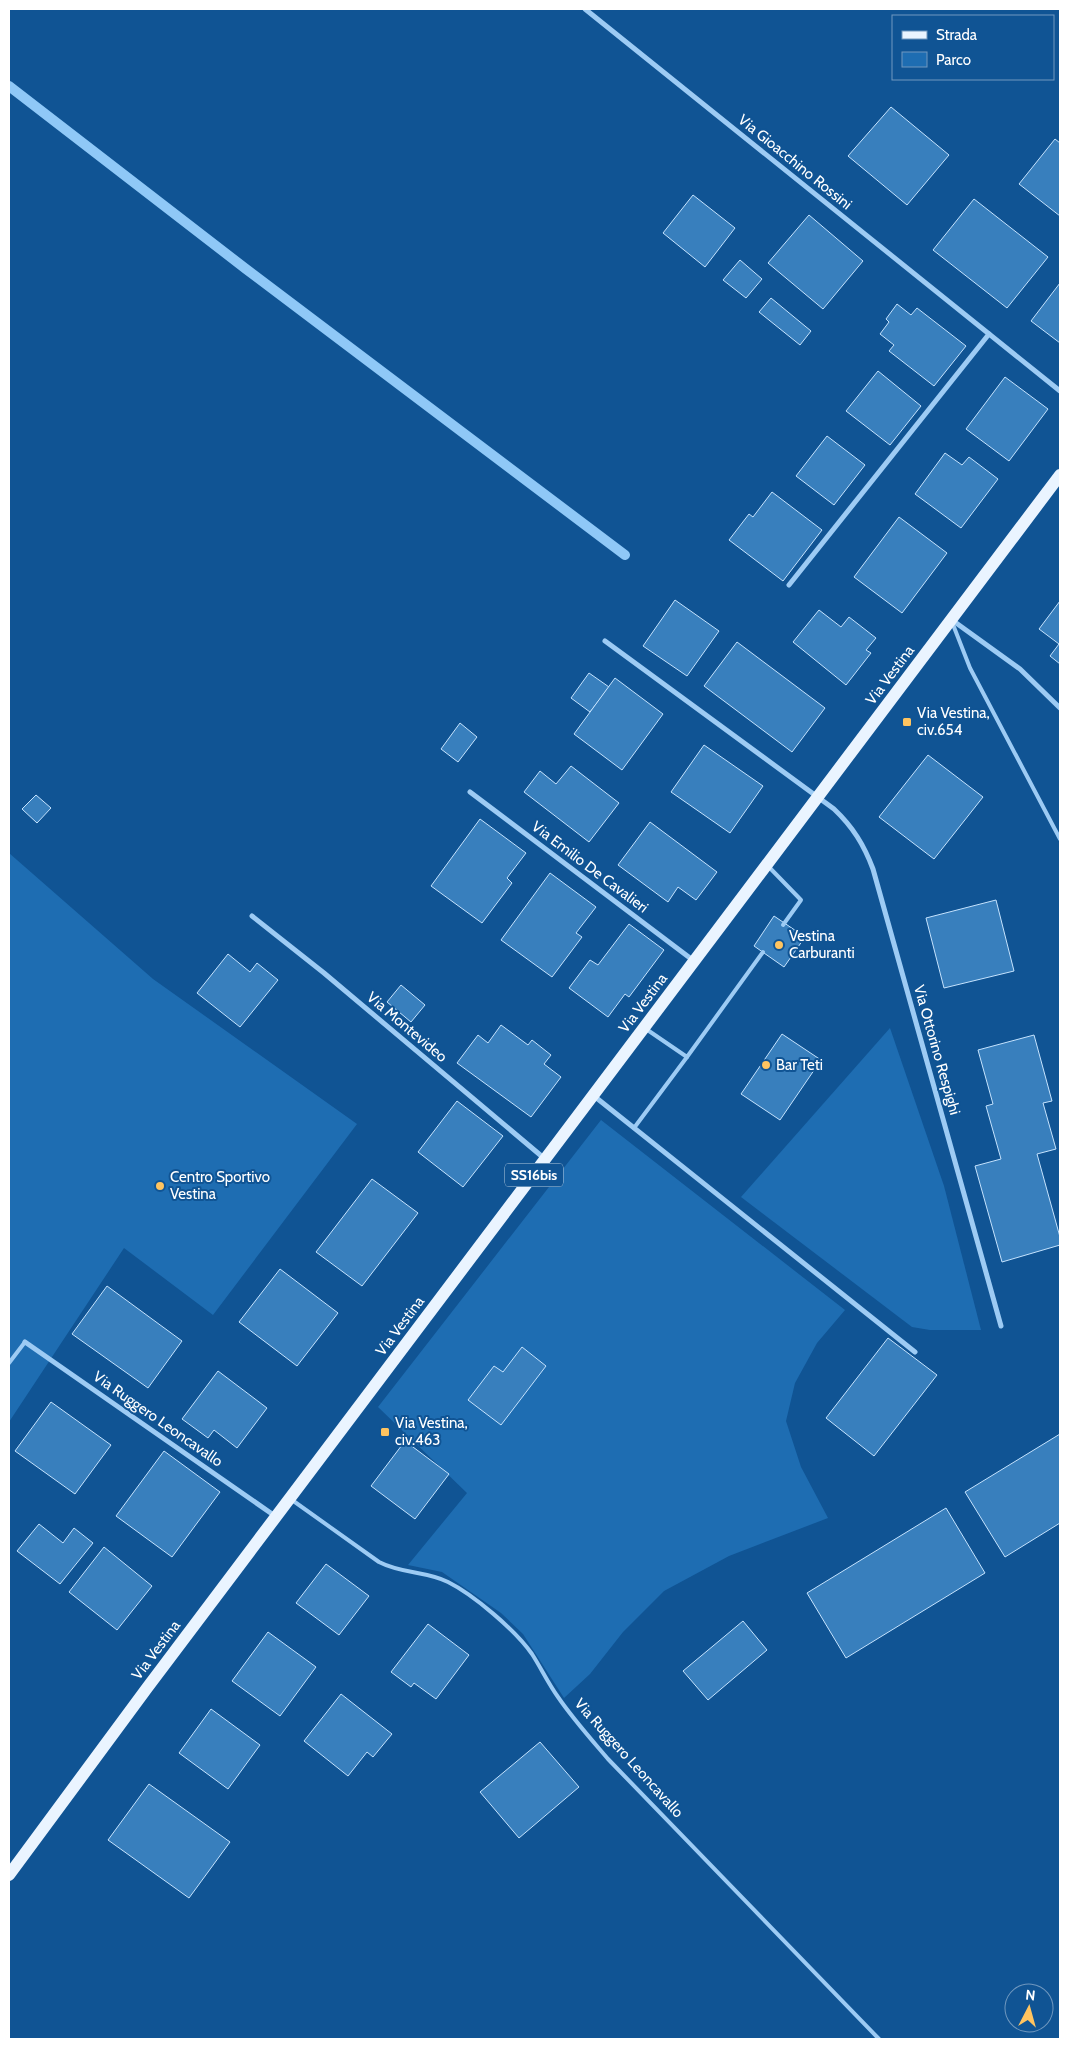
<svg xmlns="http://www.w3.org/2000/svg" width="1069" height="2048" font-family="Cabin,sans-serif">
  <style>
    .green { fill: #1e6db2 }
    .lines { fill: none; stroke-linecap: round; stroke-linejoin: round }
    .stream { stroke: #8fc8f7; stroke-width: 10 }
    .building { fill: #387fbd; stroke: #c5e3fe }
    .lane { stroke: #9dcbf4; stroke-width: 4 }
    .street { stroke: #9dcbf4; stroke-width: 5 }
    .primary { stroke: #eaf4ff; stroke-width: 12 }
    .poi-dot { fill: #ffc460; stroke: #105494; stroke-width: 2 }
    .labels { text-anchor: middle; stroke-width: 4; stroke-linejoin: round; paint-order: stroke }
    .shield { fill: #105494; stroke: #b7ccdf; stroke-width: 1 }
    .shield-label { font-size: 14px; font-weight: bold; fill: #fff }
    .street-label { font-size: 15px; fill: #fff; stroke: #105494 }
    .poi-label { font-size: 15px; fill: #fff; stroke: #105494; text-anchor: start }
  </style>
  <rect width="100%" height="100%" fill="#105494"/>
  <!-- green -->
  <g class="green">
    <polygon points="9,853 153,979 357,1124 213,1315 124,1248 9,1422"/>
    <polygon points="890,1028 944,1186 981,1330 930,1330 912,1327 741,1197"/>
    <polygon points="601,1120 845,1310 817,1343 795,1383 786,1421 801,1467 828,1518 729,1556 664,1591 623,1632 590,1674 564,1698 523,1634 501,1613 442,1572 408,1565 467,1493 378,1407"/>
  </g>
  <g class="lines">
    <!-- stream -->
    <polyline class="stream" points="9,86 246,269 625,555"/>
  </g>
  <!-- building -->
  <g class="building">
    <polygon points="891,107 949,155 907,205 848,156"/>
    <polygon points="1055,139 1060,143 1060,216 1019,184"/>
    <polygon points="693,195 735,228 705,267 663,233"/>
    <polygon points="974,199 1048,257 1007,308 933,250"/>
    <polygon points="809,215 863,261 823,309 768,263"/>
    <polygon points="740,260 762,279 746,298 723,280"/>
    <polygon points="1060,283 1060,343 1031,321"/>
    <polygon points="771,298 811,331 800,345 759,312"/>
    <polygon points="897,304 911,315 917,308 966,346 934,386 889,351 894,345 880,334 889,322 886,319"/>
    <polygon points="878,371 921,406 890,445 846,411"/>
    <polygon points="1005,377 1048,409 1009,461 966,429"/>
    <polygon points="827,436 865,465 834,505 796,476"/>
    <polygon points="945,453 962,465 969,457 998,479 961,528 915,494"/>
    <polygon points="772,492 822,530 783,581 729,540 749,514 753,517"/>
    <polygon points="899,517 947,553 902,613 854,577"/>
    <polygon points="675,600 719,631 687,676 643,646"/>
    <polygon points="1060,601 1060,664 1050,656 1059,644 1039,629"/>
    <polygon points="819,610 841,627 849,617 876,638 866,650 871,653 846,685 793,642"/>
    <polygon points="737,642 825,708 792,752 704,686"/>
    <polygon points="589,673 609,687 590,712 571,698"/>
    <polygon points="615,678 663,714 622,770 574,734"/>
    <polygon points="460,723 477,737 458,762 441,749"/>
    <polygon points="704,745 763,786 730,833 671,792"/>
    <polygon points="928,755 983,797 934,859 879,817"/>
    <polygon points="571,766 619,803 589,842 524,792 540,771 556,784"/>
    <polygon points="36,795 51,808 37,823 22,809"/>
    <polygon points="480,819 526,853 507,878 512,883 482,923 431,886"/>
    <polygon points="650,822 717,872 696,900 678,887 668,902 618,865"/>
    <polygon points="550,873 596,907 576,933 582,937 552,977 501,940"/>
    <polygon points="996,900 1014,971 944,988 926,918"/>
    <polygon points="774,916 805,937 784,967 754,946"/>
    <polygon points="629,924 664,950 629,997 625,994 608,1017 569,988 590,960 598,965"/>
    <polygon points="228,954 250,972 257,963 278,980 240,1027 197,993"/>
    <polygon points="401,985 425,1005 411,1022 387,1002"/>
    <polygon points="501,1025 528,1045 532,1040 551,1055 544,1064 561,1077 531,1117 457,1063 478,1035 488,1043"/>
    <polygon points="782,1034 821,1060 780,1120 741,1094"/>
    <polygon points="1034,1035 1052,1101 1043,1103 1056,1149 1037,1154 1060,1237 1060,1245 1002,1262 975,1166 1001,1159 986,1106 993,1104 978,1050"/>
    <polygon points="457,1101 503,1136 463,1187 418,1152"/>
    <polygon points="372,1179 418,1213 362,1286 316,1252"/>
    <polygon points="280,1269 338,1313 297,1366 239,1322"/>
    <polygon points="107,1286 182,1341 148,1388 72,1334"/>
    <polygon points="888,1338 937,1375 874,1456 826,1418"/>
    <polygon points="522,1347 546,1366 501,1425 468,1400 494,1366 503,1372"/>
    <polygon points="218,1371 267,1408 237,1448 214,1430 208,1438 182,1419"/>
    <polygon points="51,1402 111,1445 75,1494 15,1451"/>
    <polygon points="1060,1434 1060,1523 1005,1557 965,1492"/>
    <polygon points="405,1441 449,1474 415,1519 371,1486"/>
    <polygon points="164,1451 220,1492 172,1557 116,1516"/>
    <polygon points="946,1508 985,1573 846,1658 807,1593"/>
    <polygon points="39,1524 63,1543 74,1528 93,1543 60,1584 17,1551"/>
    <polygon points="104,1547 152,1586 117,1630 69,1592"/>
    <polygon points="326,1564 369,1596 339,1635 296,1603"/>
    <polygon points="743,1621 767,1650 708,1700 683,1671"/>
    <polygon points="428,1624 469,1655 436,1699 414,1683 411,1687 391,1672"/>
    <polygon points="268,1632 316,1667 280,1716 232,1681"/>
    <polygon points="341,1694 392,1734 373,1757 367,1752 348,1776 304,1741"/>
    <polygon points="211,1709 260,1745 228,1789 179,1753"/>
    <polygon points="540,1742 579,1787 519,1838 480,1792"/>
    <polygon points="149,1784 230,1842 189,1898 108,1840"/>
  </g>
  <g class="lines">
    <!-- lane -->
    <g class="lane">
      <polyline points="952,622 970,668 1060,839"/>
      <polyline points="768,866 801,900 783,925"/>
      <polyline points="646,1029 687,1057 763,952"/>
      <polyline points="634,1128 687,1057"/>
      <polyline points="9,1363 25,1342"/>
      <path d="M292 1500 379 1562C402 1574 426 1571 448 1582 474 1595 515 1630 532 1654 541 1668 548 1683 558 1697 573 1719 591 1739 608 1759L879 2039"/>
    </g>
    <!-- street -->
    <g class="street">
      <polyline points="585,9 1060,391"/>
      <polyline points="789,585 989,334"/>
      <polyline points="952,620 1020,669 1060,708"/>
      <path d="M605 641 834 809C853 827 864 845 873 869L1001 1326"/>
      <polyline points="470,792 694,961"/>
      <polyline points="252,916 324,973 545,1159"/>
      <polyline points="594,1096 915,1352"/>
      <polyline points="25,1342 275,1516"/>
    </g>
    <!-- primary -->
    <polyline class="primary" points="9,1875 147,1688 1060,475"/>
  </g>
  <!-- markers -->
  <g class="poi-dot">
    <rect x="902" y="717" width="10" height="10" rx="2.5"/>
    <circle cx="779" cy="945" r="5"/>
    <circle cx="766" cy="1065" r="5"/>
    <circle cx="160" cy="1186" r="5"/>
    <rect x="380" y="1427" width="10" height="10" rx="2.5"/>
  </g>
  <g class="labels">
    <!-- shield labels -->
    <rect class="shield" x="505" y="1163.5" width="58" height="23" rx="4"/>
    <g class="shield-label">
      <text x="534" y="1180">SS16bis</text>
    </g>
    <!-- street labels -->
    <g class="street-label">
      <text transform="translate(795 162) rotate(39)" y="5">Via Gioacchino Rossini</text>
      <text transform="translate(890 675) rotate(-53)" y="5">Via Vestina</text>
      <text transform="translate(590 867) rotate(37)" y="5">Via Emilio De Cavalieri</text>
      <text transform="translate(643 1003) rotate(-53)" y="5">Via Vestina</text>
      <text transform="translate(407 1027) rotate(40)" y="5">Via Montevideo</text>
      <text transform="translate(937 1050) rotate(74)" y="5">Via Ottorino Respighi</text>
      <text transform="translate(400 1326) rotate(-53)" y="5">Via Vestina</text>
      <text transform="translate(158 1419) rotate(35)" y="5">Via Ruggero Leoncavallo</text>
      <text transform="translate(156 1650) rotate(-53)" y="5">Via Vestina</text>
      <text transform="translate(629 1758) rotate(48)" y="5">Via Ruggero Leoncavallo</text>
    </g>
    <!-- poi labels -->
    <g class="poi-label">
      <text x="917" y="718">Via Vestina,<tspan x="917" dy="17">civ.654</tspan></text>
      <text x="789" y="941">Vestina<tspan x="789" dy="17">Carburanti</tspan></text>
      <text x="776" y="1070">Bar Teti</text>
      <text x="170" y="1182">Centro Sportivo<tspan x="170" dy="17">Vestina</tspan></text>
      <text x="395" y="1428">Via Vestina,<tspan x="395" dy="17">civ.463</tspan></text>
    </g>
  </g>
  <!-- border -->
  <rect width="1069" height="2048" fill="none" stroke="#ffffff" stroke-width="20"/>
  <!-- legend -->
  <rect x="892" y="15" width="162" height="65" fill="#105494" stroke="#7098bf"/>
  <rect x="902" y="31" width="25" height="8" fill="#eaf4ff" stroke="#7098bf"/>
  <text x="936" y="40" font-size="15" fill="#ffffff">Strada</text>
  <rect x="902" y="52" width="25" height="15" fill="#1e6db2" stroke="#7098bf"/>
  <text x="936" y="65" font-size="15" fill="#ffffff">Parco</text>
  <!-- north arrow -->
  <g transform="translate(1029 2008) rotate(6)"><circle r="24" fill="#105494" stroke="#7098bf"/>
  <path d="M0-4L9 19L0 12L-9 19Z" fill="#ffc460"/>
  <text y="-8" font-size="14" font-weight="bold" text-anchor="middle" fill="#ffffff">N</text>
  </g>
</svg>
